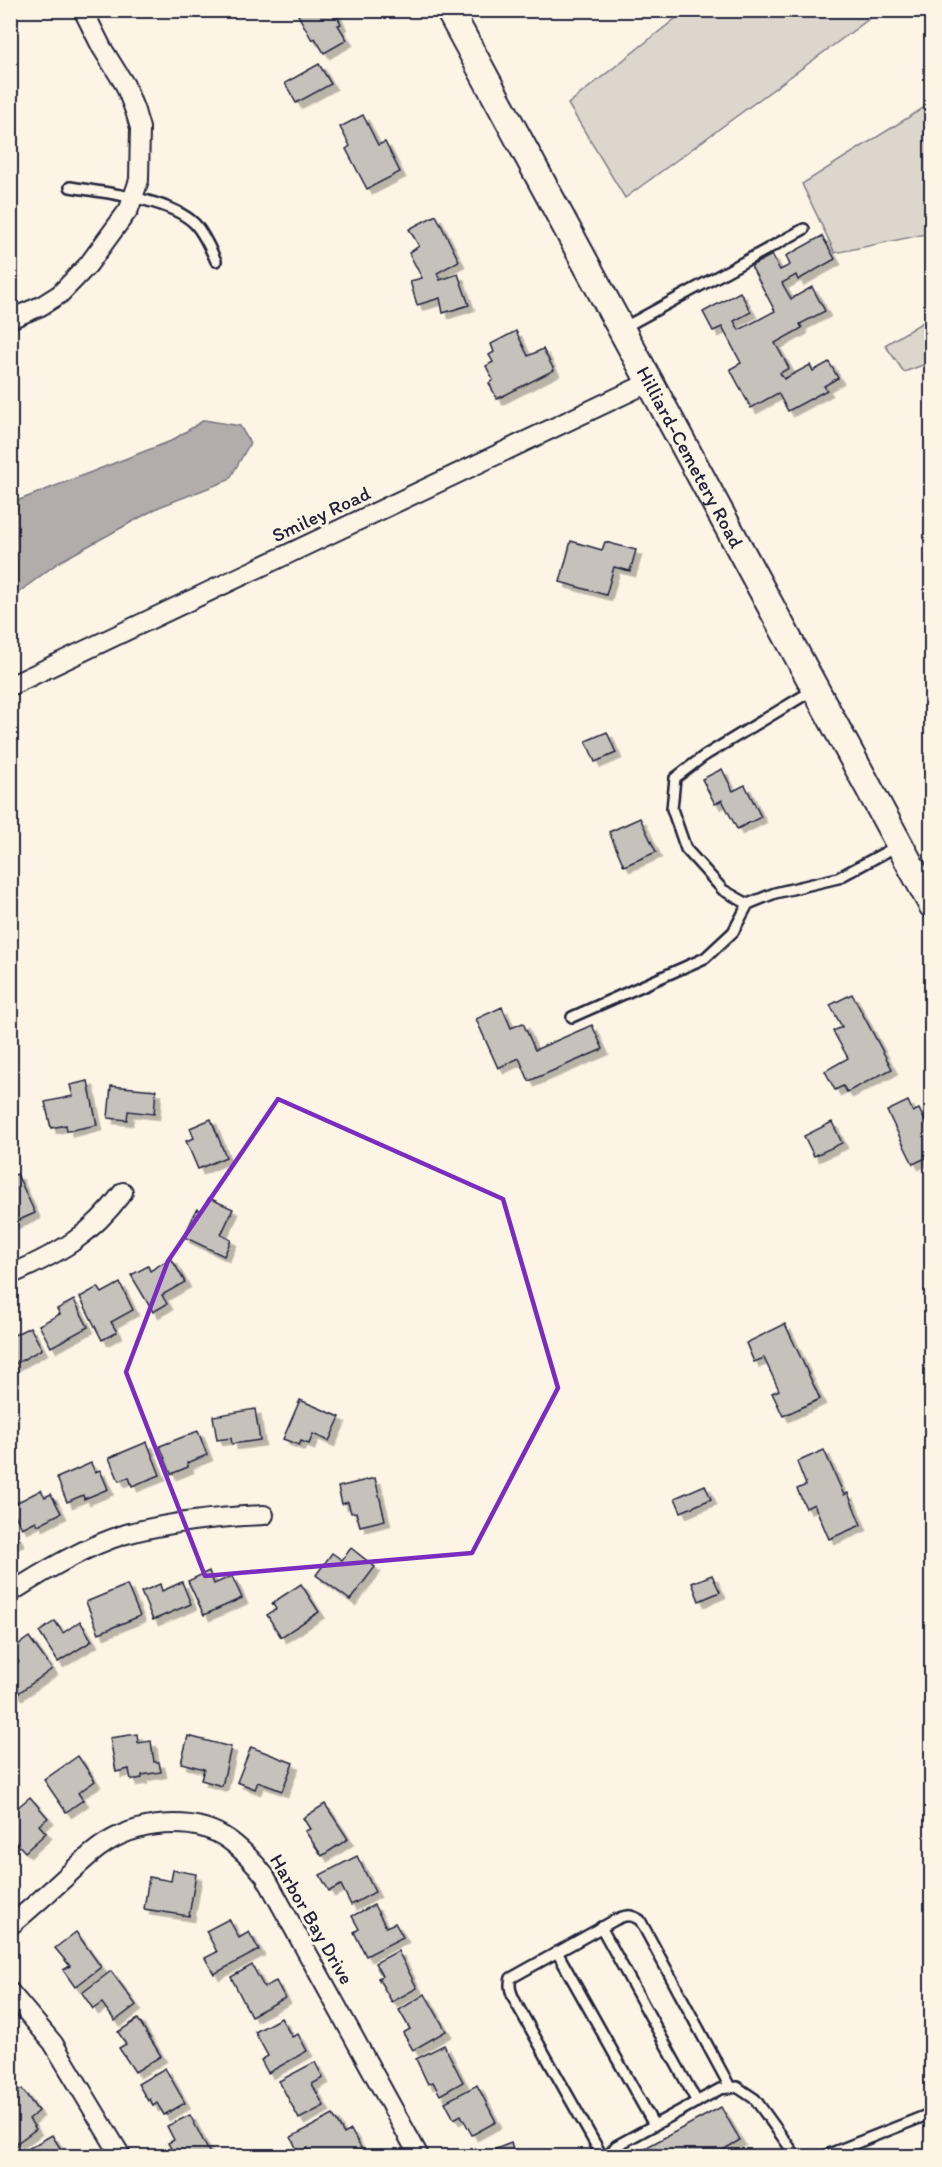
<svg xmlns="http://www.w3.org/2000/svg" width="942" height="2167" font-family="Itim,sans-serif">
  <style>
    .green { fill: #dcd6cc; stroke: #7f7c84; stroke-width: 1.5 }
    .water { fill: #b2adab; stroke: #78757e; stroke-width: 1.5 }
    .building { fill: #c6c1bb; stroke: #22223b; stroke-width: 1.5; filter: url(#shadow) }
    .lines { fill: none; stroke-linecap: round; stroke-linejoin: round }
    .lane-casing { stroke: #22223b; stroke-width: 14 }
    .street-casing { stroke: #22223b; stroke-width: 22 }
    .secondary-casing { stroke: #22223b; stroke-width: 30 }
    .lane { stroke: #fcf5e5; stroke-width: 9 }
    .street { stroke: #fcf5e5; stroke-width: 18 }
    .secondary { stroke: #fcf5e5; stroke-width: 26 }
    .marked { fill: none; stroke: #7b2cbf; stroke-width: 4.5; stroke-linejoin: round }
    .labels { text-anchor: middle; stroke-width: 6; stroke-linejoin: round; paint-order: stroke }
    .street-label { font-size: 20px; fill: #22223b; stroke: #fcf5e5 }
  </style>
  <defs>
    <filter id="shadow"><feDropShadow dx="5.5" dy="5.5" stdDeviation="0" flood-color="#0004"/></filter>
  </defs>
  <rect width="100%" height="100%" fill="#fcf5e5"/>
  <filter id="ink" filterUnits="userSpaceOnUse"><feTurbulence type="fractalNoise" baseFrequency=".0167" numOctaves="2"/><feDisplacementMap in="SourceGraphic" scale="12" xChannelSelector="R" yChannelSelector="G"/><feConvolveMatrix kernelMatrix="1 2 1 2 8 2 1 2 1" color-interpolation-filters="sRGB"/></filter>
  <g filter="url(#ink)">
    <!-- green -->
    <g class="green">
      <polygon points="685,11 880,11 625,198 568,104"/>
      <polygon points="931,103 931,233 835,253 802,184"/>
      <polygon points="931,317 931,362 904,372 885,345"/>
    </g>
    <!-- water -->
    <polygon class="water" points="204,420 240,426 250,443 229,480 159,507 59,562 11,598 11,506 17,501 171,441"/>
    <!-- building -->
    <g class="building">
      <polygon points="303,10 334,10 341,24 338,25 347,40 324,53 315,38 312,40 298,15 303,12"/>
      <polygon points="319,64 331,84 296,103 285,83"/>
      <polygon points="363,115 378,145 385,142 400,172 367,189 346,149 350,146 340,127"/>
      <polygon points="436,215 459,261 437,273 440,280 458,274 469,305 443,313 440,298 417,305 410,281 422,278 409,253 419,246 409,229"/>
      <polygon points="822,236 835,259 798,280 796,275 782,283 791,299 812,287 825,311 800,324 802,328 775,343 789,368 780,373 784,379 810,365 813,371 829,362 838,378 824,386 827,390 788,411 778,393 751,408 730,369 741,363 722,327 713,331 703,312 740,292 751,312 734,321 739,330 775,311 751,266 772,255 780,270 790,265 786,256"/>
      <polygon points="516,331 528,356 543,349 554,370 497,399 489,383 493,380 486,366 493,362 489,355 494,352 491,344"/>
      <polygon points="571,541 602,550 605,542 636,550 630,571 614,567 606,595 560,582"/>
      <polygon points="607,732 616,753 595,762 586,741"/>
      <polygon points="722,769 733,791 745,785 761,817 737,829 722,800 715,804 702,779"/>
      <polygon points="640,818 656,852 624,866 609,832"/>
      <polygon points="852,994 892,1069 847,1092 843,1086 835,1090 825,1071 848,1058 833,1031 842,1027 830,1005"/>
      <polygon points="502,1007 511,1028 523,1023 535,1050 592,1025 603,1049 529,1081 519,1058 498,1068 476,1019"/>
      <polygon points="88,1081 97,1125 67,1131 66,1125 51,1128 45,1102 73,1096 70,1085"/>
      <polygon points="111,1086 156,1090 154,1114 128,1111 127,1120 108,1118"/>
      <polygon points="908,1101 913,1112 919,1109 932,1135 932,1155 913,1164 887,1111"/>
      <polygon points="211,1119 226,1157 198,1169 186,1141 194,1138 190,1128"/>
      <polygon points="832,1122 842,1143 814,1156 804,1136"/>
      <polygon points="17,1174 35,1213 10,1224 10,1177"/>
      <polygon points="209,1198 233,1209 221,1235 231,1240 224,1256 184,1237 197,1209 202,1211"/>
      <polygon points="171,1258 185,1282 162,1295 167,1304 153,1312 131,1275 148,1266 150,1271"/>
      <polygon points="120,1283 133,1310 111,1322 117,1332 102,1340 80,1297 98,1287 102,1293"/>
      <polygon points="74,1300 88,1327 51,1347 39,1325 60,1314 57,1309"/>
      <polygon points="785,1324 820,1399 783,1416 772,1393 779,1390 764,1358 754,1362 746,1343"/>
      <polygon points="30,1327 42,1349 10,1367 10,1337"/>
      <polygon points="300,1400 340,1417 329,1441 313,1434 309,1444 301,1441 299,1445 283,1439"/>
      <polygon points="255,1409 260,1440 232,1444 231,1438 217,1440 213,1416"/>
      <polygon points="198,1431 207,1455 187,1463 188,1467 171,1474 160,1446"/>
      <polygon points="147,1442 160,1475 132,1486 129,1477 119,1481 109,1458"/>
      <polygon points="824,1450 844,1495 848,1493 861,1525 829,1539 814,1504 806,1508 797,1489 806,1485 797,1462"/>
      <polygon points="91,1463 95,1472 100,1470 108,1489 84,1499 83,1495 67,1502 57,1478"/>
      <polygon points="375,1478 385,1520 360,1526 356,1512 351,1513 348,1502 342,1504 338,1487"/>
      <polygon points="705,1485 711,1499 681,1512 675,1498"/>
      <polygon points="41,1490 45,1497 51,1494 61,1513 38,1525 36,1521 22,1528 10,1506"/>
      <polygon points="10,1527 19,1540 10,1545"/>
      <polygon points="351,1548 375,1567 350,1600 316,1575 332,1553 342,1560"/>
      <polygon points="209,1571 214,1584 232,1576 242,1598 204,1615 188,1581"/>
      <polygon points="712,1575 720,1592 699,1601 692,1583"/>
      <polygon points="182,1582 191,1604 153,1620 141,1592 160,1584 162,1591"/>
      <polygon points="301,1584 319,1612 281,1637 267,1615 276,1609 272,1603"/>
      <polygon points="127,1585 140,1616 99,1633 86,1602"/>
      <polygon points="55,1621 63,1633 80,1621 92,1641 58,1662 39,1632"/>
      <polygon points="29,1637 52,1669 17,1694 10,1686 10,1668 19,1662 11,1650"/>
      <polygon points="137,1734 138,1743 151,1741 154,1762 159,1762 161,1772 142,1775 142,1778 131,1780 129,1769 116,1772 110,1738"/>
      <polygon points="188,1736 231,1747 222,1786 201,1780 204,1769 181,1763"/>
      <polygon points="251,1747 293,1763 282,1791 258,1782 255,1789 237,1782"/>
      <polygon points="78,1756 95,1781 78,1793 83,1800 66,1812 44,1780"/>
      <polygon points="30,1797 48,1818 39,1825 46,1833 25,1852 10,1836 10,1814"/>
      <polygon points="325,1804 348,1839 322,1856 305,1831 310,1829 303,1818"/>
      <polygon points="357,1856 375,1892 351,1905 341,1885 329,1891 320,1875"/>
      <polygon points="173,1870 196,1874 189,1916 144,1909 149,1877 171,1881"/>
      <polygon points="374,1905 386,1927 395,1923 403,1937 366,1956 354,1932 359,1929 352,1916"/>
      <polygon points="229,1919 239,1938 249,1932 259,1950 214,1974 205,1958 217,1952 206,1931"/>
      <polygon points="76,1932 101,1967 75,1987 63,1970 70,1966 55,1948"/>
      <polygon points="398,1951 417,1988 392,2002 378,1978 382,1976 375,1963"/>
      <polygon points="252,1965 264,1987 276,1981 285,1998 251,2016 231,1977"/>
      <polygon points="111,1971 136,2005 115,2021 102,2003 93,2009 82,1993"/>
      <polygon points="425,1994 446,2031 413,2050 403,2033 410,2029 399,2010"/>
      <polygon points="281,2018 292,2037 298,2034 307,2051 268,2073 261,2060 268,2056 255,2032"/>
      <polygon points="138,2019 161,2056 135,2072 119,2048 126,2044 118,2032"/>
      <polygon points="444,2045 463,2082 440,2095 433,2082 428,2084 416,2059"/>
      <polygon points="315,2062 323,2078 312,2084 324,2106 299,2119 279,2081"/>
      <polygon points="165,2068 185,2103 164,2115 157,2103 153,2106 150,2099 148,2101 138,2084"/>
      <polygon points="477,2085 496,2122 472,2135 461,2115 454,2119 445,2102"/>
      <polygon points="22,2089 38,2111 29,2119 36,2129 17,2143 10,2134 10,2098"/>
      <polygon points="721,2107 740,2140 714,2155 715,2156 650,2156 645,2148"/>
      <polygon points="190,2115 210,2154 206,2156 175,2156 168,2143 174,2140 167,2126"/>
      <polygon points="333,2115 344,2134 351,2130 362,2150 349,2156 312,2156 308,2148 298,2152 291,2137"/>
      <polygon points="52,2135 62,2151 55,2156 27,2156 24,2151"/>
      <polygon points="511,2143 515,2156 478,2156"/>
    </g>
    <g class="lines">
      <!-- lane casing -->
      <g class="lane-casing">
        <g id="lane">
          <path d="M70 187C105 193 169 198 195 224 204 234 210 248 216 261"/>
          <polyline points="623,328 804,229"/>
          <polyline points="748,904 723,890 686,849 672,809 675,778 704,756 813,690"/>
          <polyline points="572,1017 705,958 733,932 748,904 775,893 838,878 897,846"/>
          <polyline points="601,1927 697,2102"/>
          <polyline points="557,1952 654,2125"/>
          <path d="M602 2156 516 2003C512 1995 508 1987 511 1978L615 1920C625 1915 630 1914 640 1920L730 2087"/>
          <polyline points="608,2156 616,2146 720,2089 737,2087 755,2099 796,2156"/>
          <polyline points="824,2156 932,2113"/>
        </g>
      </g>
      <!-- street casing -->
      <g class="street-casing">
        <g id="street">
          <polyline points="10,319 41,306 60,294 88,265 129,209 139,180 140,128 135,111 125,85 102,48 83,10"/>
          <polyline points="10,686 650,382"/>
          <path d="M10 1275C59 1253 91 1236 123 1192"/>
          <path d="M10 1593C46 1570 86 1546 126 1534 171 1522 218 1517 264 1515"/>
          <path d="M10 1926C31 1908 52 1890 72 1871 81 1863 90 1854 100 1847 134 1822 193 1814 229 1840 243 1850 254 1862 265 1876L419 2156"/>
          <polyline points="10,1992 53,2043 121,2156"/>
        </g>
      </g>
      <!-- secondary casing -->
      <g class="secondary-casing">
        <g id="secondary">
          <path id="s1" d="M449 10 932 905"/>
        </g>
      </g>
      <!-- lane -->
      <use href="#lane" class="lane"/>
      <!-- street -->
      <use href="#street" class="street"/>
      <!-- secondary -->
      <use href="#secondary" class="secondary"/>
    </g>
  </g>
  <!-- marked area -->
  <path class="marked" d="M278 1099 503 1199 558 1388 472 1553 205 1576 126 1372 168 1261Z"/>
  <g class="labels">
    <!-- street labels -->
    <g class="street-label">
      <text dy="7" stroke="none"><textPath href="#s1" startOffset="508">Hilliard-Cemetery Road</textPath></text>
      <text transform="translate(321 514) rotate(-25)" y="7">Smiley Road</text>
      <text transform="translate(312 1919) rotate(60)" y="7">Harbor Bay Drive</text>
    </g>
  </g>
  <!-- margin -->
  <rect width="942" height="2167" fill="none" stroke="#fcf5e5" stroke-width="36"/>
  <rect x="18" y="18" width="906" height="2131" fill="none" stroke="#22223b" stroke-width="2" filter="url(#ink)"/>
</svg>
